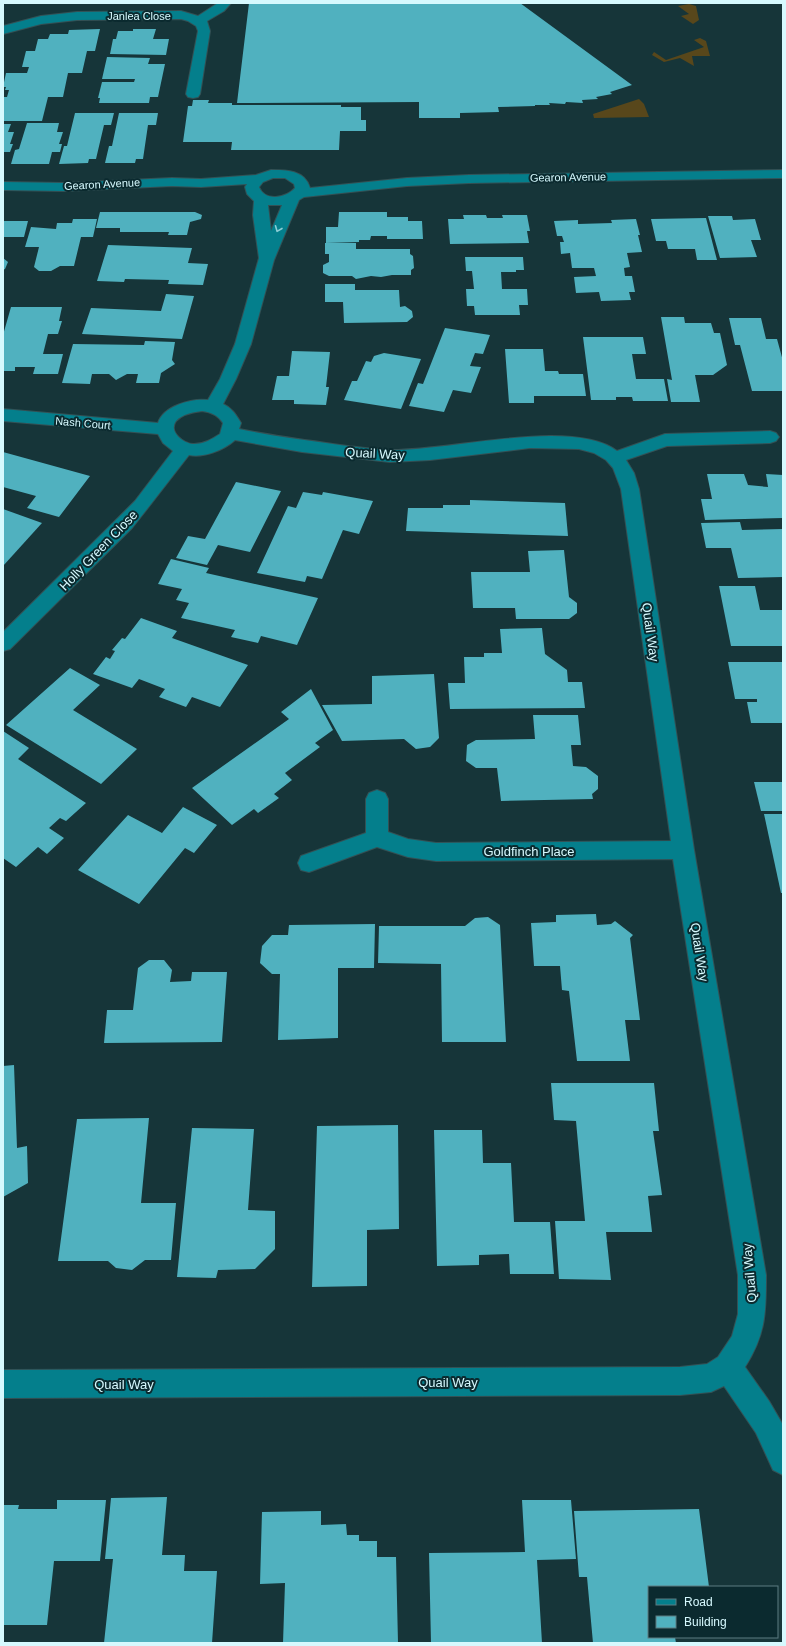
<svg xmlns="http://www.w3.org/2000/svg" width="786" height="1646" font-family="Helvetica,sans-serif">
  <style>
    .green { fill: #58471b }
    .building { fill: #50b1bf }
    .lines { fill: none; stroke-linecap: round; stroke-linejoin: round }
    .minor-casing { stroke: #335155; stroke-width: 2 }
    .minor { fill: #047f8c; fill-rule: evenodd }
    .oneway { stroke: #8cced6 }
    .labels { text-anchor: middle; stroke-width: 4; stroke-linejoin: round; paint-order: stroke }
    .far-street-label { font-size: 11px; fill: #d6f9fe; stroke: #0b2a2f }
    .street-label { font-size: 13px; fill: #d6f9fe; stroke: #0b2a2f }
  </style>
  <rect width="100%" height="100%" fill="#163539"/>
  <!-- green -->
  <g class="green">
    <polygon points="689,4 696,6 699,20 693,24 681,16 689,14 678,6"/>
    <polygon points="700,38 706,41 710,56 692,56 694,66 680,58 664,62 652,55 654,52 666,60 704,47 694,40"/>
    <polygon points="639,99 644,104 649,117 594,118 593,114"/>
  </g>
  <!-- building -->
  <g class="building">
    <polygon points="249,3 520,3 632,85 610,92 612,94 596,97 598,99 582,100 583,103 566,102 565,104 549,103 550,105 535,105 535,106 498,107 499,112 460,113 460,118 419,118 419,102 237,103"/>
    <polygon points="100,29 95,51 87,51 82,73 68,73 63,97 48,97 42,121 3,121 3,97 7,97 9,90 5,90 6,87 3,87 6,73 27,73 29,67 22,67 26,51 35,51 38,39 48,39 50,34 68,34 69,30"/>
    <polygon points="133,29 156,29 153,39 169,39 166,55 110,54 113,39 116,39 118,31 133,31"/>
    <polygon points="107,57 150,58 148,64 165,64 158,97 150,97 149,103 99,103 100,98 98,98 102,82 134,82 135,79 102,79"/>
    <polygon points="193,100 209,100 208,103 232,103 232,105 341,105 341,107 361,107 361,120 366,120 366,131 340,131 339,150 231,150 232,142 183,142 188,106 192,106"/>
    <polygon points="75,113 114,113 111,125 104,125 96,159 89,159 88,163 59,164 64,146 67,146"/>
    <polygon points="119,113 158,113 156,125 148,125 143,159 136,159 135,163 105,163 109,146 112,146"/>
    <polygon points="27,123 59,123 57,132 63,132 59,144 62,144 60,152 52,152 49,164 11,164 15,150 19,149"/>
    <polygon points="3,124 11,124 8,132 14,132 10,144 13,144 10,152 3,152"/>
    <polygon points="100,212 195,212 202,215 201,219 190,222 187,235 168,235 169,232 120,232 120,228 96,228"/>
    <polygon points="339,212 387,212 387,217 408,217 408,221 422,221 423,239 387,239 387,236 371,236 370,240 359,240 359,242 326,243 326,227 338,227"/>
    <polygon points="463,215 486,215 487,218 503,218 502,215 527,215 530,231 527,231 529,243 450,244 448,219 464,219"/>
    <polygon points="708,216 732,216 733,220 755,219 761,240 751,240 757,257 720,258"/>
    <polygon points="706,218 717,260 697,260 695,249 668,249 666,241 656,241 651,219"/>
    <polygon points="73,219 97,219 93,237 81,237 74,266 60,266 51,271 39,271 34,267 39,247 25,247 31,227 56,229 57,223 72,223"/>
    <polygon points="636,219 640,235 638,235 642,252 627,253 630,267 624,268 625,276 632,276 635,292 629,292 631,300 601,301 599,292 576,293 574,277 596,276 594,268 572,268 570,253 561,254 560,242 564,242 562,236 557,236 554,221 578,220 578,224 612,223 611,220"/>
    <polygon points="3,221 28,221 24,237 3,237"/>
    <polygon points="325,243 356,243 356,249 410,249 410,254 413,256 414,268 411,270 411,275 392,275 381,277 371,276 356,279 352,276 329,276 323,273 323,265 329,262 329,254 325,254"/>
    <polygon points="108,245 192,248 188,263 208,264 203,285 168,284 169,280 125,279 124,282 97,281"/>
    <polygon points="465,257 523,257 524,270 516,270 516,272 501,272 502,289 527,289 528,305 519,305 520,315 475,315 474,306 467,306 466,289 474,289 472,271 466,271"/>
    <polygon points="3,258 8,262 5,269 3,270"/>
    <polygon points="325,284 355,284 355,290 399,290 400,307 405,306 412,311 413,317 407,322 344,323 343,302 325,302"/>
    <polygon points="166,294 194,296 182,339 82,334 91,308 161,311"/>
    <polygon points="11,307 62,307 59,321 62,321 58,334 48,334 43,354 63,354 58,374 33,374 35,367 15,367 15,371 3,371 3,335"/>
    <polygon points="661,317 684,317 685,323 711,323 714,333 720,333 727,365 713,375 695,375 700,402 671,402 667,379 672,380"/>
    <polygon points="729,318 761,318 766,339 777,339 783,361 783,391 752,391 740,345 735,345"/>
    <polygon points="445,328 490,335 483,354 475,353 470,366 481,367 471,393 453,390 444,412 409,406 418,383 423,384"/>
    <polygon points="583,337 643,337 646,354 632,354 636,379 664,379 668,401 633,401 632,397 616,397 616,400 591,400"/>
    <polygon points="145,341 175,342 172,360 175,364 161,373 159,383 136,383 138,374 127,374 116,380 109,374 92,374 90,384 62,383 73,344 144,345"/>
    <polygon points="505,349 543,349 545,371 558,371 559,374 583,374 586,396 534,396 534,403 509,403"/>
    <polygon points="292,351 330,352 326,387 329,387 326,405 294,404 294,400 272,400 277,376 289,376"/>
    <polygon points="384,353 421,359 401,409 344,400 352,381 357,381 366,361 371,362 374,356"/>
    <polygon points="3,452 90,476 59,517 27,508 36,496 3,487"/>
    <polygon points="707,474 744,474 748,485 768,487 766,474 783,475 783,518 705,520 701,499 712,499"/>
    <polygon points="236,482 281,491 250,552 218,545 207,565 176,558 188,536 205,539"/>
    <polygon points="303,492 322,495 323,492 373,501 359,534 343,530 322,579 307,576 305,582 257,573 288,506 296,508"/>
    <polygon points="470,500 565,503 568,536 406,531 408,508 443,508 443,505 470,505"/>
    <polygon points="3,509 42,523 3,566"/>
    <polygon points="740,522 742,530 783,529 783,577 738,578 731,548 706,548 701,523"/>
    <polygon points="564,550 569,597 577,603 577,613 569,619 516,619 515,608 473,608 471,572 530,572 528,551"/>
    <polygon points="171,559 209,568 206,573 318,598 297,645 261,636 258,643 231,637 235,630 181,618 189,603 176,600 182,589 158,584"/>
    <polygon points="719,586 755,586 760,610 783,610 783,646 731,646"/>
    <polygon points="141,618 177,631 172,638 248,665 220,707 192,697 186,707 159,697 165,689 139,679 132,688 93,674 106,657 110,659 115,651 112,650 122,638 125,639"/>
    <polygon points="542,628 545,654 567,670 568,682 582,682 585,708 450,709 448,683 465,683 464,657 484,657 484,653 502,653 500,629"/>
    <polygon points="728,662 783,662 783,723 751,723 747,702 757,702 757,699 735,699"/>
    <polygon points="70,668 100,685 73,710 137,749 101,784 6,725"/>
    <polygon points="434,674 439,738 430,747 416,749 404,739 342,741 322,705 372,704 372,676"/>
    <polygon points="311,689 333,730 315,743 320,747 285,773 292,780 274,794 279,798 258,813 254,809 232,825 192,788 289,719 281,712"/>
    <polygon points="533,715 578,715 581,745 571,745 573,766 586,767 598,776 598,789 592,794 593,799 501,801 497,768 476,768 466,761 467,745 476,740 535,739"/>
    <polygon points="3,731 29,748 18,759 86,803 66,821 60,818 49,828 64,838 47,854 38,847 16,867 3,858"/>
    <polygon points="754,782 783,782 783,811 761,811"/>
    <polygon points="183,807 217,825 194,853 185,848 139,904 78,870 128,815 162,833"/>
    <polygon points="764,814 783,814 783,893 781,893"/>
    <polygon points="596,914 597,925 611,924 615,921 633,935 630,938 640,1020 625,1020 630,1061 577,1061 569,991 562,990 560,966 534,966 531,923 556,922 556,915"/>
    <polygon points="488,917 500,925 506,1042 442,1042 441,964 378,963 379,926 465,926 475,918"/>
    <polygon points="375,924 374,968 338,968 338,1038 278,1040 280,974 272,974 260,963 262,946 272,935 288,935 289,925"/>
    <polygon points="149,960 164,960 172,970 170,982 191,981 192,972 227,972 222,1042 104,1043 107,1010 133,1010 138,968"/>
    <polygon points="14,1065 17,1148 27,1146 28,1183 3,1197 3,1066"/>
    <polygon points="551,1083 654,1083 659,1131 653,1131 662,1195 648,1196 652,1232 606,1232 611,1280 559,1279 555,1221 585,1221 576,1121 554,1120"/>
    <polygon points="149,1118 141,1203 176,1203 171,1260 145,1260 132,1270 116,1268 108,1261 58,1261 77,1119"/>
    <polygon points="398,1125 399,1229 367,1230 367,1286 312,1287 317,1126"/>
    <polygon points="192,1128 254,1129 248,1210 275,1211 275,1249 255,1269 218,1270 216,1278 177,1277"/>
    <polygon points="434,1130 482,1130 483,1163 511,1163 514,1222 550,1222 554,1274 510,1274 509,1254 479,1255 479,1265 437,1266"/>
    <polygon points="167,1497 162,1555 185,1555 184,1571 217,1571 212,1643 104,1643 113,1559 105,1559 111,1498"/>
    <polygon points="57,1500 106,1500 100,1561 54,1561 47,1625 4,1625 3,1628 3,1505 19,1505 18,1509 57,1509"/>
    <polygon points="522,1500 571,1500 576,1559 537,1560 542,1643 431,1643 429,1553 525,1552"/>
    <polygon points="699,1509 709,1587 649,1587 649,1637 675,1637 676,1643 593,1643 587,1577 579,1577 574,1511"/>
    <polygon points="321,1511 321,1525 346,1524 347,1535 359,1535 359,1541 377,1541 377,1557 396,1557 398,1643 283,1643 285,1583 260,1584 262,1512"/>
  </g>
  <g class="lines">
    <!-- minor casing -->
    <g class="minor-casing">
      <g id="minor">
        <polygon points="218,3 231,3 224,11 207,21 210,31 200,94 198,97 193,98 188,97 186,94 198,31 196,26 188,21 181,19 77,20 41,24 3,34 3,26 41,16 77,12 181,11 198,16"/>
        <path d="M271 170C286 170 305 170 310 188L407 178 469 175 783 170V178L469 183 407 186 304 197 299 200 274 260 251 344 236 379 223 404C232 408 236 415 241 423L239 429C268 435 297 439 326 443 347 446 368 449 389 450 447 452 571 417 617 451L665 434 770 431 776 433 779 437 776 441 770 443 667 446 626 460 634 473 639 489 694 850 766 1275C766 1312 766 1334 745 1367L769 1401 783 1425V1475L773 1470 756 1433 724 1386 711 1392 680 1395 3 1398V1370L680 1367 707 1364 718 1357 732 1336 738 1314V1275L673 859 436 861 408 857 377 847 309 872 301 870 298 863 301 856 366 833V799L369 793 377 790 385 793 388 799V832L408 839 436 843 671 841 621 489 613 468 606 460 594 453 579 449 530 448 430 460 390 462 302 452 235 440C224 450 204 458 189 455L147 509 132 528 10 649 3 651V632L118 518 135 501 173 451 163 443 158 434 3 421V409L158 423C163 406 192 398 208 400L220 379 235 344 259 258 253 215 254 201 247 194 245 187 247 184 201 187 172 186 64 191 3 190V182L64 183 172 178 201 179 256 175ZM273 178H285L294 184 295 188C286 198 265 202 259 187L263 182ZM268 205H282L271 231ZM202 411C211 412 218 415 223 423L220 434C212 439 204 444 194 444 184 444 168 432 176 421 182 414 194 412 202 411Z"/>
      </g>
    </g>
    <!-- minor -->
    <use href="#minor" class="minor"/>
  </g>
  <!-- one-way arrows -->
  <defs><path id="oneway-chevron" d="M-2-3.5L2.5 0L-2 3.5" fill="none" stroke-width="1.6" stroke-linecap="round" stroke-linejoin="round"/></defs>
  <use class="oneway" href="#oneway-chevron" transform="translate(278 229) rotate(112)"/>
  <g class="labels">
    <!-- far-street labels -->
    <g class="far-street-label">
      <text x="139" y="20">Janlea Close</text>
      <text transform="translate(568 177) rotate(-1)" y="4">Gearon Avenue</text>
      <text transform="translate(102 184) rotate(-3)" y="4">Gearon Avenue</text>
      <text transform="translate(83 423) rotate(5)" y="4">Nash Court</text>
    </g>
    <!-- street labels -->
    <g class="street-label">
      <text transform="translate(375 453) rotate(3)" y="5">Quail Way</text>
      <text transform="translate(98 550) rotate(-46)" y="5">Holly Green Close</text>
      <text transform="translate(651 632) rotate(82)" y="5">Quail Way</text>
      <text x="529" y="856">Goldfinch Place</text>
      <text transform="translate(700 952) rotate(81)" y="5">Quail Way</text>
      <text transform="translate(749 1273) rotate(-95)" y="5">Quail Way</text>
      <text x="448" y="1387">Quail Way</text>
      <text x="124" y="1389">Quail Way</text>
    </g>
  </g>
  <!-- border -->
  <rect width="786" height="1646" fill="none" stroke="#d6f9fe" stroke-width="8"/>
  <!-- legend -->
  <rect x="648" y="1586" width="130" height="52" fill="#0b2a2f" stroke="#5c7d82"/>
  <rect x="656" y="1599" width="20" height="6" fill="#047f8c" stroke="#5c7d82"/>
  <text x="684" y="1606" font-size="12" fill="#d6f9fe">Road</text>
  <rect x="656" y="1616" width="20" height="12" fill="#50b1bf" stroke="#5c7d82"/>
  <text x="684" y="1626" font-size="12" fill="#d6f9fe">Building</text>
</svg>
